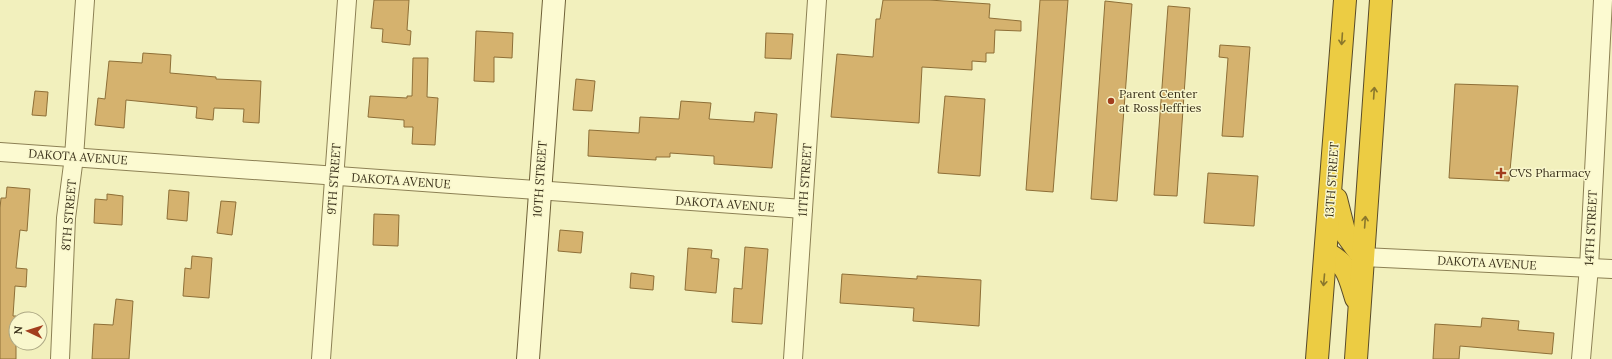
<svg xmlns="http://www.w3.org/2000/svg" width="1612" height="359" font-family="Lora,serif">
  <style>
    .building { fill: #d5b26e; stroke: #8e6f37 }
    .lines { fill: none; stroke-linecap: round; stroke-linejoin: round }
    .street-casing { stroke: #8c8054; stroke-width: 20 }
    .secondary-casing { stroke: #6e6037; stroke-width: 24 }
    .highway-casing { stroke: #594b29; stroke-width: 24 }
    .street { stroke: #fcfad1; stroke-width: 18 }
    .secondary { stroke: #fcfad1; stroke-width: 22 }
    .highway { stroke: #eccc43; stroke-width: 22 }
    .oneway { stroke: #8a772c }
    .poi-dot { fill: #a23d1d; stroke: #f9f7cd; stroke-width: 1.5 }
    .labels { text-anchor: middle; stroke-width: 3; stroke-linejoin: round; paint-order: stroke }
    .poi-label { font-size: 12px; fill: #3a311a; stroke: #f9f7cd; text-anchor: start }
    .street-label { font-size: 12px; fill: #3a311a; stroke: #f9f7cd }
  </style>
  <rect width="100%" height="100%" fill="#f2f0bd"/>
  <!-- building -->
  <g class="building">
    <polygon points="374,0 409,0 407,30 411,31 410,45 382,42 383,29 371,28"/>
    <polygon points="883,0 929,0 990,4 989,18 1021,21 1021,31 995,30 994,53 986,53 986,62 972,61 972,70 922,67 919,123 831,117 837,54 873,57 876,19 880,19"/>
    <polygon points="1040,0 1068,0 1053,192 1026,190"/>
    <polygon points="1105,1 1132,4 1117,201 1091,199"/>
    <polygon points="1168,6 1190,8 1177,196 1154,195"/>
    <polygon points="476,31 513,33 512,58 494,57 494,82 474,81"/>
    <polygon points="766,33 793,34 791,59 765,58"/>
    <polygon points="1220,45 1250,47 1243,137 1222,136 1228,58 1219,57"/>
    <polygon points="143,53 171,55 170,73 216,77 216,79 261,81 259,123 243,122 244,109 214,108 213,120 196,118 197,107 126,100 124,128 95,125 98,98 105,99 109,61 142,63"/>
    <polygon points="413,58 428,58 427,97 438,98 435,145 412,144 413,127 404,127 404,120 368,117 370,96 407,98 407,96 412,96"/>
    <polygon points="576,79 595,81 592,111 573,110"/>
    <polygon points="1455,84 1518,86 1509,181 1449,178"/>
    <polygon points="35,91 48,92 46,116 32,115"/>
    <polygon points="945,96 985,99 980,176 938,173"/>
    <polygon points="681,101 711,103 709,119 754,122 755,112 777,114 772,168 714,164 714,156 670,153 670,157 656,157 656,160 588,156 589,130 639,133 640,117 679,119"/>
    <polygon points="1208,173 1258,176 1254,226 1204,223"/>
    <polygon points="7,187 30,189 27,231 20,230 16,268 27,269 26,287 15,286 13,316 16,316 16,359 0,359 0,208 1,198 6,198"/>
    <polygon points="169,190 189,192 187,221 167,219"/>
    <polygon points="107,194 123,196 122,225 94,223 95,199 107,200"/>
    <polygon points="221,201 236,202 232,235 217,233"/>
    <polygon points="374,214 399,215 398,246 373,245"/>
    <polygon points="560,230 583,232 581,253 558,251"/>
    <polygon points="745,247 768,249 762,324 732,322 734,288 742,289"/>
    <polygon points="688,248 712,250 711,258 719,259 716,293 685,290"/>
    <polygon points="192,256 212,258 209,298 183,296 185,268 191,269"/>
    <polygon points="631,273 654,276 653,290 630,288"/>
    <polygon points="842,274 917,279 917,276 981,280 979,326 913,321 914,308 840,303"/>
    <polygon points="116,299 133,301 129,359 92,359 94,324 113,325"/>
    <polygon points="1482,318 1519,321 1518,330 1554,333 1552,354 1460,346 1459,359 1433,359 1435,324 1481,327"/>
  </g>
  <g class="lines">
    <!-- street casing -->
    <g class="street-casing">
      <g id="street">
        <polyline points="0,152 803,209"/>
        <polyline points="1363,257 1612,269"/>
        <polyline points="60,359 66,218 74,157 85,0"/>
        <polyline points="321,359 347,0"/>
        <polyline points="793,359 817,0"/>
        <polyline points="1581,359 1589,267 1603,0"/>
      </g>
    </g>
    <!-- secondary casing -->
    <g class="secondary-casing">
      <polyline id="secondary" points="528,359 554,0"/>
    </g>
    <!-- highway casing -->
    <g class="highway-casing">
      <g id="highway">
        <polyline points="1336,199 1344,231 1363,257"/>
        <path d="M1326 253C1348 264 1349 276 1356 298"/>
        <polyline points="1317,359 1345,0"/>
        <polyline points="1356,359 1381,0"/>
      </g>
    </g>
    <!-- street -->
    <use href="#street" class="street"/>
    <!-- secondary -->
    <use href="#secondary" class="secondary"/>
    <!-- highway -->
    <use href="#highway" class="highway"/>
  </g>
  <!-- one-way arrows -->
  <defs><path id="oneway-shaft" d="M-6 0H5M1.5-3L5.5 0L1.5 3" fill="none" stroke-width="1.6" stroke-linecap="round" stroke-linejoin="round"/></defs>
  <g class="oneway">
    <use href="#oneway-shaft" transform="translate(1342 39) rotate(94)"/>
    <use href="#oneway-shaft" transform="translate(1374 93) rotate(-86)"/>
    <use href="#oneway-shaft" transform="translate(1365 222) rotate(-86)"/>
    <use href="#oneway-shaft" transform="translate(1324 280) rotate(95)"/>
  </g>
  <!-- markers -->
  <g class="poi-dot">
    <circle cx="1111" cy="101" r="4"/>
    <path d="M1499 167h4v4h4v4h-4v4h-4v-4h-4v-4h4z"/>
  </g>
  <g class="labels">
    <!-- poi labels -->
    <g class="poi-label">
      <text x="1119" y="98">Parent Center<tspan x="1119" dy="14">at Ross Jeffries</tspan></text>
      <text x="1509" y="177">CVS Pharmacy</text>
    </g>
    <!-- street labels -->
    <g class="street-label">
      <text transform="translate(78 157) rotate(4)" y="4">DAKOTA AVENUE</text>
      <text transform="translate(334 179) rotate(-86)" y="4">9TH STREET</text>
      <text transform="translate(540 179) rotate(-86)" y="4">10TH STREET</text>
      <text transform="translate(805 180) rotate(-86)" y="4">11TH STREET</text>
      <text transform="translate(1332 180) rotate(-86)" y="4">13TH STREET</text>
      <text transform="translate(401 181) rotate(4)" y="4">DAKOTA AVENUE</text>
      <text transform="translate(725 204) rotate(4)" y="4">DAKOTA AVENUE</text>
      <text transform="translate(69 215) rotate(-85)" y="4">8TH STREET</text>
      <text transform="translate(1591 228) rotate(-87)" y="4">14TH STREET</text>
      <text transform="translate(1487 263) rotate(3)" y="4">DAKOTA AVENUE</text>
    </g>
  </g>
  <!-- north arrow -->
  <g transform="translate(28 331) rotate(274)"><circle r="19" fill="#f9f7cd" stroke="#ada885"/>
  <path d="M0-3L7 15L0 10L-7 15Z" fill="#a23d1d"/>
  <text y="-6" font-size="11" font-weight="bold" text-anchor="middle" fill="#3a311a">N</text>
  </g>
</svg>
